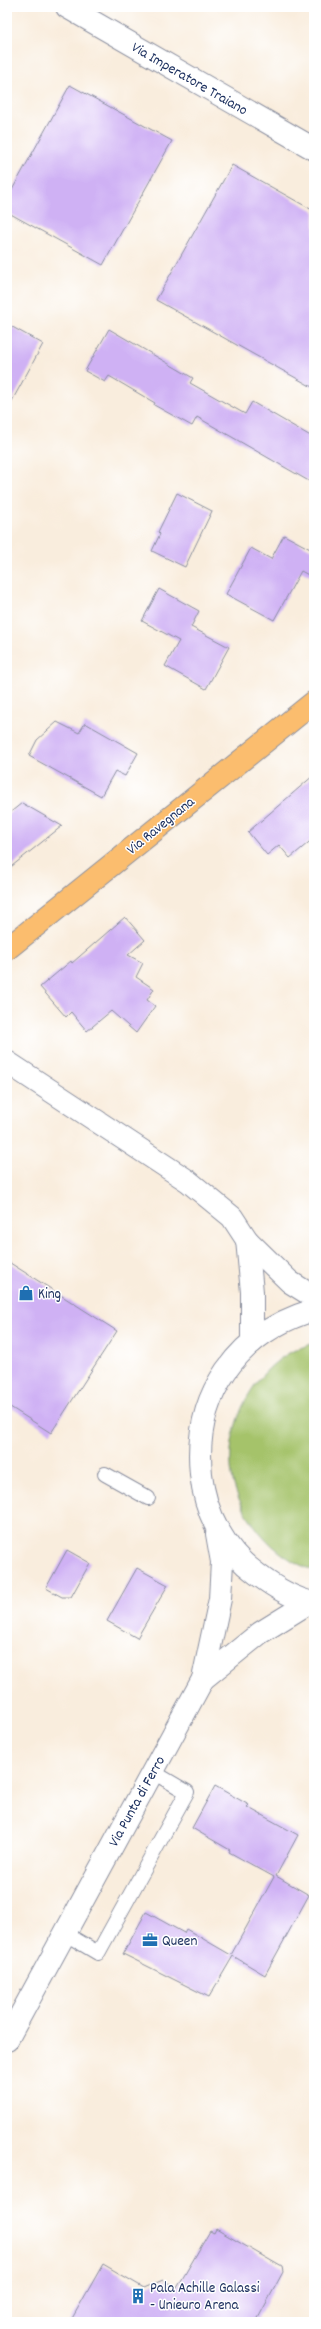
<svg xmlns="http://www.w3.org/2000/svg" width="321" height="2329" font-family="Dekko,sans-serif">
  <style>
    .green { fill: #a5c36b; stroke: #607964 }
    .building { fill: #cfb1f4 }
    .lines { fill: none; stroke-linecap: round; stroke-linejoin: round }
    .service-casing { stroke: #8a8e9e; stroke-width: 16 }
    .minor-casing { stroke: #8a8e9e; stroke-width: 24 }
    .tertiary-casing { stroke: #8a8e9e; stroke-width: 24 }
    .primary-casing { stroke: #8a8e9e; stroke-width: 24 }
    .service { stroke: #fff; stroke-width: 14 }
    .minor { stroke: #fff; stroke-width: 22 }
    .tertiary { stroke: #fff; stroke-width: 22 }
    .primary { stroke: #fbbd6e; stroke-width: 22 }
    .labels { text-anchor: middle; stroke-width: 3; stroke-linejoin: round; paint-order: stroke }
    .street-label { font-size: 15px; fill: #1b2f5e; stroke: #fff }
    .poi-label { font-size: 15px; fill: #1b2f5e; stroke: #fff; text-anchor: start }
  </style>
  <rect width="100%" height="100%" fill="#fff"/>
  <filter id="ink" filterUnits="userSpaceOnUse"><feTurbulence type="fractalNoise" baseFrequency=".025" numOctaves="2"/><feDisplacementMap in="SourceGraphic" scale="8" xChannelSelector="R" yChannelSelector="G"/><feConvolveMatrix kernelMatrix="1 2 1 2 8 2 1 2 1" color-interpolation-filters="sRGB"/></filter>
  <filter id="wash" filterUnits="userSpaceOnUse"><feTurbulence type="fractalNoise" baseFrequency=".012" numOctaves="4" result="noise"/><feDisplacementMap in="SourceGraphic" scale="16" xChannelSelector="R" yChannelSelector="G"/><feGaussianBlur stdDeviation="0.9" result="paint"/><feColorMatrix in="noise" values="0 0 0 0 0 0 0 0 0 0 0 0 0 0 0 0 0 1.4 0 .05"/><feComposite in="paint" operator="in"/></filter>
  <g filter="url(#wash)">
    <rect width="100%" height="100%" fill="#f9eddd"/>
    <!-- green -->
    <path class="green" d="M314 1343V1570C294 1565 275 1550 262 1535 250 1521 239 1503 234 1485 221 1437 248 1375 291 1352 298 1348 307 1346 314 1343Z"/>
    <g id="blocks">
      <!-- building -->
      <g class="building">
        <polygon points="70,85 172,141 103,265 7,212 7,199"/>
        <polygon points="232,165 314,211 314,388 156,300"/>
        <polygon points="7,324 43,344 7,410"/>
        <polygon points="109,329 193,378 190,383 245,414 252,402 314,438 314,484 197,417 192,426 154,405 155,403 109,376 105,382 85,371"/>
        <polygon points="177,493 212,511 185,567 152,551 160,534 158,532"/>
        <polygon points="284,535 314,551 314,578 301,571 274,620 226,594 251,548 271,559"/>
        <polygon points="159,589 199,611 191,627 229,647 206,689 165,666 179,641 142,621"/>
        <polygon points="57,722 79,733 85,723 138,753 125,776 115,771 101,796 29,756 37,740"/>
        <polygon points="314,775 314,838 290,858 279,845 267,855 248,832"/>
        <polygon points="22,803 62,826 7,870 7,815"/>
        <polygon points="125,917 145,940 128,955 143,963 136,977 154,989 147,1000 155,1006 136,1033 111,1011 87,1031 71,1012 66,1017 40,987 71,961 72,963"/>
        <polygon points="7,1261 117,1331 51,1433 7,1405"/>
        <polygon points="67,1550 90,1563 71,1597 62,1597 46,1588"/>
        <polygon points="137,1568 168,1585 137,1638 107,1621"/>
        <polygon points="215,1786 249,1805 247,1807 298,1835 276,1876 309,1895 265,1975 233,1956 209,1997 123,1954 146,1912 184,1933 186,1929 231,1955 274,1877 229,1852 230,1850 192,1828"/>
        <polygon points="216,2229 282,2267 283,2272 256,2322 70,2322 103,2264 144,2288 163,2280 177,2288 210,2231 214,2233"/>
      </g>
    </g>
  </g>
  <g filter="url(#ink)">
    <use href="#blocks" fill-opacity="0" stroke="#8a8e9e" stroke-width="1"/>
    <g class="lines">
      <!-- service casing -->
      <g class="service-casing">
        <g id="service">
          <polyline points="105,1474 148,1498"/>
          <polyline points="64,1933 98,1953 187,1792 153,1772"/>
        </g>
      </g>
      <!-- minor casing -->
      <g class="minor-casing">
        <g id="minor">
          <polyline points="67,7 314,149"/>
          <polyline points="7,1062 188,1181 232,1217 247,1240 290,1282 314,1297"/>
          <polyline points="247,1240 252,1292 252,1342"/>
        </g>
      </g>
      <!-- tertiary casing -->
      <g class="tertiary-casing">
        <g id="tertiary">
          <path d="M314 1310C238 1332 193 1395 201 1474 205 1514 225 1551 257 1574 274 1587 293 1599 314 1603"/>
          <polyline points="203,1679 220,1599 222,1562 217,1534"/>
          <polyline points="7,2040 203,1679 260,1633 310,1602"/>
        </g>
      </g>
      <!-- primary casing -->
      <g class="primary-casing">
        <polyline id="primary" points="7,949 314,702"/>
      </g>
      <!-- service -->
      <use href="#service" class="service"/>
      <!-- minor -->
      <use href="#minor" class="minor"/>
      <!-- tertiary -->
      <use href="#tertiary" class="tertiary"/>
      <!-- primary -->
      <use href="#primary" class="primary"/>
    </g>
  </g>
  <!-- icons -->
  <defs>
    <g id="shop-bare" transform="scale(1.2)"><path d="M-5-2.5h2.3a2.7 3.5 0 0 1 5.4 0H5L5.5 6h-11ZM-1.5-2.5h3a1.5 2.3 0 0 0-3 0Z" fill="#1f6fb2" stroke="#fff" stroke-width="2.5" paint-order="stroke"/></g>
    <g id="office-bare" transform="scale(1.2)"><path d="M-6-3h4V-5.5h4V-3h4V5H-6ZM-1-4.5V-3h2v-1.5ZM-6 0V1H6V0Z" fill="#1f6fb2" stroke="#fff" stroke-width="2.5" paint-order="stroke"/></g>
    <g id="building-bare" transform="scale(1.2)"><path d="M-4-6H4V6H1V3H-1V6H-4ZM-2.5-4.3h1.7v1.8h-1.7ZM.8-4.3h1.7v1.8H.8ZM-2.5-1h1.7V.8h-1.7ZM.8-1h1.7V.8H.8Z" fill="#1f6fb2" stroke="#fff" stroke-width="2.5" paint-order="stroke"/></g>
  </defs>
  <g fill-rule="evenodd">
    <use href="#shop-bare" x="26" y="1293"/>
    <use href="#office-bare" x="150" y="1940"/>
    <use href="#building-bare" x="138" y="2296"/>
  </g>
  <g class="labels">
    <!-- street labels -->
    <g class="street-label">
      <text transform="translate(190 78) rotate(30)" y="5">Via Imperatore Traiano</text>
      <text transform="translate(160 825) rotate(-39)" y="5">Via Ravegnana</text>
      <text transform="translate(136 1801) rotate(-61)" y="5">Via Punta di Ferro</text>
    </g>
    <!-- poi labels -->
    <g class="poi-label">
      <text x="38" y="1298">King</text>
      <text x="162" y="1945">Queen</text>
      <text x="150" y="2292">Pala Achille Galassi<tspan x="150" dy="17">- Unieuro Arena</tspan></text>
    </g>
  </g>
  <!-- margin -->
  <rect width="321" height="2329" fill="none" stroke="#fff" stroke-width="24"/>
</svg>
